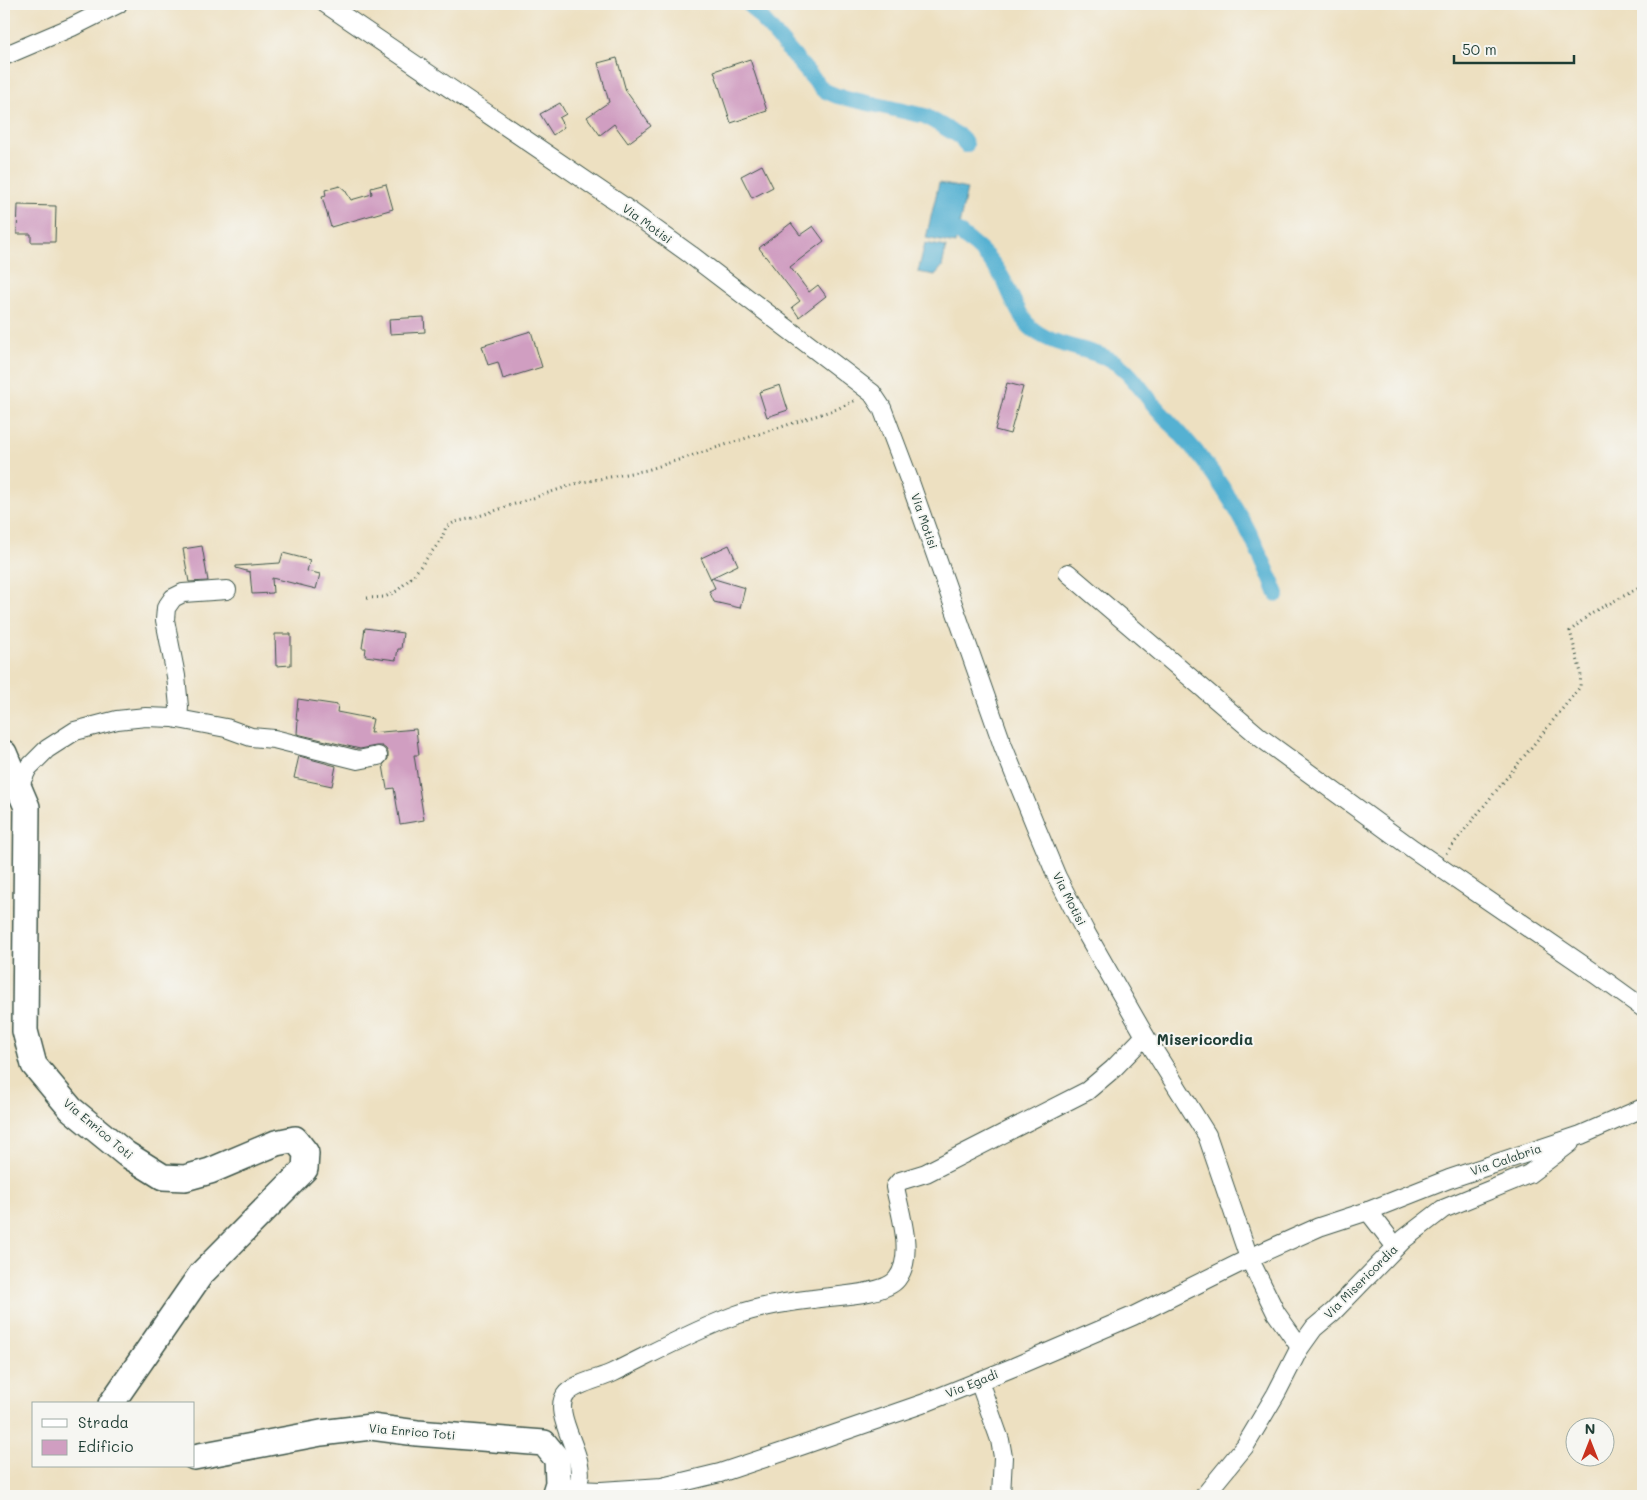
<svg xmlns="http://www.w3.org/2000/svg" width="1647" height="1500" font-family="Mali,sans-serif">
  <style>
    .water { fill: #54b1d2; stroke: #3a7783 }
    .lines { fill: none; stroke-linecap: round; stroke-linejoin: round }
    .canal { stroke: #54b1d2; stroke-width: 16 }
    .building { fill: #d09ec1 }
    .minor-casing { stroke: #3e5549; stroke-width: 20 }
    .secondary-casing { stroke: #3e5549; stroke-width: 28 }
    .path { stroke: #3e5549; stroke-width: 3; stroke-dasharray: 1 4; stroke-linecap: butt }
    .minor { stroke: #fff; stroke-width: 18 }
    .secondary { stroke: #fff; stroke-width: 25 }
    .labels { text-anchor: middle; stroke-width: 4; stroke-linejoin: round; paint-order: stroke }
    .street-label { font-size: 12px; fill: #1f3d34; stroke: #f6f6f2 }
    .quarter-label { font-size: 15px; font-weight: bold; fill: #1f3d34; stroke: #f6f6f2 }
  </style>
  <rect width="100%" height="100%" fill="#f6f6f2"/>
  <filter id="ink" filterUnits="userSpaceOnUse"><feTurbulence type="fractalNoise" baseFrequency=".02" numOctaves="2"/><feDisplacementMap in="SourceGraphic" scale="10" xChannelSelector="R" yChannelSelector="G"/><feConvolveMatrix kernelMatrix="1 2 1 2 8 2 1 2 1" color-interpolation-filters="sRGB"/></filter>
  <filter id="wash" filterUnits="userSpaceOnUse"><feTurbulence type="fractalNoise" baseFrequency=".0096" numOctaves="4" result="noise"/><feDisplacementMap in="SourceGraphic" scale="20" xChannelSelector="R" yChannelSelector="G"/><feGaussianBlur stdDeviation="1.12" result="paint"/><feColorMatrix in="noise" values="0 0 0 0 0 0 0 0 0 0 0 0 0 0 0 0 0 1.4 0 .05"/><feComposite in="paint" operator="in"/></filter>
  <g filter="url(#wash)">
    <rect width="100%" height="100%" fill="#ede0c1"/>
    <!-- water -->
    <g class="water">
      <polygon points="939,183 967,189 955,244 926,238"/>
      <polygon points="925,243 946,247 942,267 935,275 918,272"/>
    </g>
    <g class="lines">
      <!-- canal -->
      <g class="canal">
        <polyline points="749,4 823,90 837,96 925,116 961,137 966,145"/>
        <path d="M957 231C974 244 989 256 1000 274 1011 291 1015 311 1029 326 1051 348 1092 347 1116 363 1131 373 1142 391 1154 405 1170 423 1187 440 1202 459 1234 500 1258 546 1277 594"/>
      </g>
    </g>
    <g id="blocks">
      <!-- building -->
      <g class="building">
        <polygon points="617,58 626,91 651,126 628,143 614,124 600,135 587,117 609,102 598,63"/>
        <polygon points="750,59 767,111 731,123 714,71"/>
        <polygon points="560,103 566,114 559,118 564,127 553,135 540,114"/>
        <polygon points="762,165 773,187 752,198 741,176"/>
        <polygon points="386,184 393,209 331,227 322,197 326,196 325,190 340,186 345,190 351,200 372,194 371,188"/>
        <polygon points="18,205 56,206 55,242 31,242 31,234 17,234"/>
        <polygon points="791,223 800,235 813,226 824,241 790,267 809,292 818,285 826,296 799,317 792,307 800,301 759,248"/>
        <polygon points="424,317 425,332 390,334 389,319"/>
        <polygon points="531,331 542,367 503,379 498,362 488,365 482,346"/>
        <polygon points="1007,383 1023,387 1010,434 995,430"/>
        <polygon points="780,385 788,410 767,417 759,392"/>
        <polygon points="729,545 738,565 711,578 745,588 740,608 714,602 709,591 715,588 701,558"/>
        <polygon points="202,546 208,581 189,582 183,549"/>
        <polygon points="283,553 310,560 307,571 320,574 316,589 272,578 273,593 252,594 250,572 236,568 236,566 280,563"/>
        <polygon points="365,628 403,633 401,649 398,649 396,660 365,656 366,648 362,648"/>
        <polygon points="275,634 291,634 291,665 276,666"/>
        <polygon points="298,699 338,705 337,712 373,719 370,733 416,729 419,755 414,755 424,820 400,824 394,788 387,789 383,765 388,759 388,753 386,749 382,746 376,746 360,749 297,734 298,720 296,720"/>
        <polygon points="299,756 336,766 332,786 294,778"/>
      </g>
    </g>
  </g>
  <g filter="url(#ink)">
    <use href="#blocks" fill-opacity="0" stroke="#3e5549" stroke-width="1"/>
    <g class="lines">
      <!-- minor casing -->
      <g class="minor-casing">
        <g id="minor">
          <polyline points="326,4 623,206 691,255 872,393 882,408 910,482 1003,746 1036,827 1057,877 1085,931 1145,1036 1207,1135 1249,1258 1276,1313 1300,1347"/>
          <polyline points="4,56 72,27 118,4"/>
          <polyline points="1068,573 1261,738 1413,849 1596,974 1643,1008"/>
          <polyline points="178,719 179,707 176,676 165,620 166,608 173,598 183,593 227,590"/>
          <polyline points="19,786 28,768 47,749 75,731 117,720 146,717 173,718 226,728 251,737 274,739 358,760 378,756"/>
          <polyline points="1368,1211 1396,1247"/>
          <polyline points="979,1381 1000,1440 1003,1457 1001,1496"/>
          <polyline points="558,1483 575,1490 601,1491 662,1487 720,1473 789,1450 922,1404 1014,1367 1133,1316 1254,1256 1319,1227 1368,1211 1449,1179 1581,1135 1643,1108"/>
          <path d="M575 1490C576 1487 578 1483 579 1480 586 1455 549 1412 567 1393 577 1383 599 1379 612 1373 653 1353 693 1331 736 1315 761 1306 787 1302 813 1299 832 1296 885 1295 897 1279 915 1256 900 1213 895 1187L900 1181 926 1173 1087 1091 1113 1069 1145 1036"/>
          <polyline points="1204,1496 1245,1446 1276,1394 1299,1349 1314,1328 1333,1312 1404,1239 1443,1209 1529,1174 1570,1143"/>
        </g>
      </g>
      <!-- secondary casing -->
      <g class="secondary-casing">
        <g id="secondary">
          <polyline points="4,753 27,807 25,1031 34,1065 71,1109 126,1154 163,1177 185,1178 210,1171 276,1143 295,1139 306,1153 305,1169 201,1274 111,1404"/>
          <polyline points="194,1457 321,1433 371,1427 417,1433 544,1443 557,1459 558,1483 554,1496"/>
        </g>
      </g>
      <!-- path -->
      <g class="path">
        <polyline points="367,598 385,597 397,591 413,576 441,540 446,527 455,522 473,518 578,483 647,470 837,409 856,400"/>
        <polyline points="1446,853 1580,687 1581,673 1570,631 1591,613 1643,586"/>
      </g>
      <!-- minor -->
      <use href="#minor" class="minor"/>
      <!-- secondary -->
      <use href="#secondary" class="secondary"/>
    </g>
  </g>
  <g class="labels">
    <!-- street labels -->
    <g class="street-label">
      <text transform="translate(647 224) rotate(36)" y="4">Via Motisi</text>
      <text transform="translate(924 521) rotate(71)" y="4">Via Motisi</text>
      <text transform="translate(1069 899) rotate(63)" y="4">Via Motisi</text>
      <text transform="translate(98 1129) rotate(40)" y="4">Via Enrico Toti</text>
      <text transform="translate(1506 1160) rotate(-19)" y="4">Via Calabria</text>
      <text transform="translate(1361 1282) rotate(-45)" y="4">Via Misericordia</text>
      <text transform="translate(972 1384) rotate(-22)" y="4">Via Egadi</text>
      <text transform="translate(412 1432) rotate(5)" y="4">Via Enrico Toti</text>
    </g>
    <!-- quarter labels -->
    <g class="quarter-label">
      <text x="1205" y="1045">Misericordia</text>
    </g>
  </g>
  <!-- margin -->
  <rect width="1647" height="1500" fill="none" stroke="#f6f6f2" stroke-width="20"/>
  <!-- legend -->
  <rect x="32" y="1402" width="162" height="65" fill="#f6f6f2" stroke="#a0aca6"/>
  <rect x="42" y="1419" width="25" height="8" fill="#ffffff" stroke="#a0aca6"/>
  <text x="78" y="1428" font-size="15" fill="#1f3d34">Strada</text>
  <rect x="42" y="1440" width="25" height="15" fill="#d09ec1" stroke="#a0aca6"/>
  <text x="78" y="1452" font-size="15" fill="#1f3d34">Edificio</text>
  <!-- north arrow -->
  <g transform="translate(1590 1442)"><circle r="24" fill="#f6f6f2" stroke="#a0aca6"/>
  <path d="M0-4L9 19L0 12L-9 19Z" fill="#c8321e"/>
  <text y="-8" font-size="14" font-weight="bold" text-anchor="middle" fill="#1f3d34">N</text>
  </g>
  <!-- scale -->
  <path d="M1454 55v8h120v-8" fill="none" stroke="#1f3d34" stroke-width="2.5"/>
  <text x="1462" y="55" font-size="15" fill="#1f3d34" stroke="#f6f6f2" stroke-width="4" paint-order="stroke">50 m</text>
</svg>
